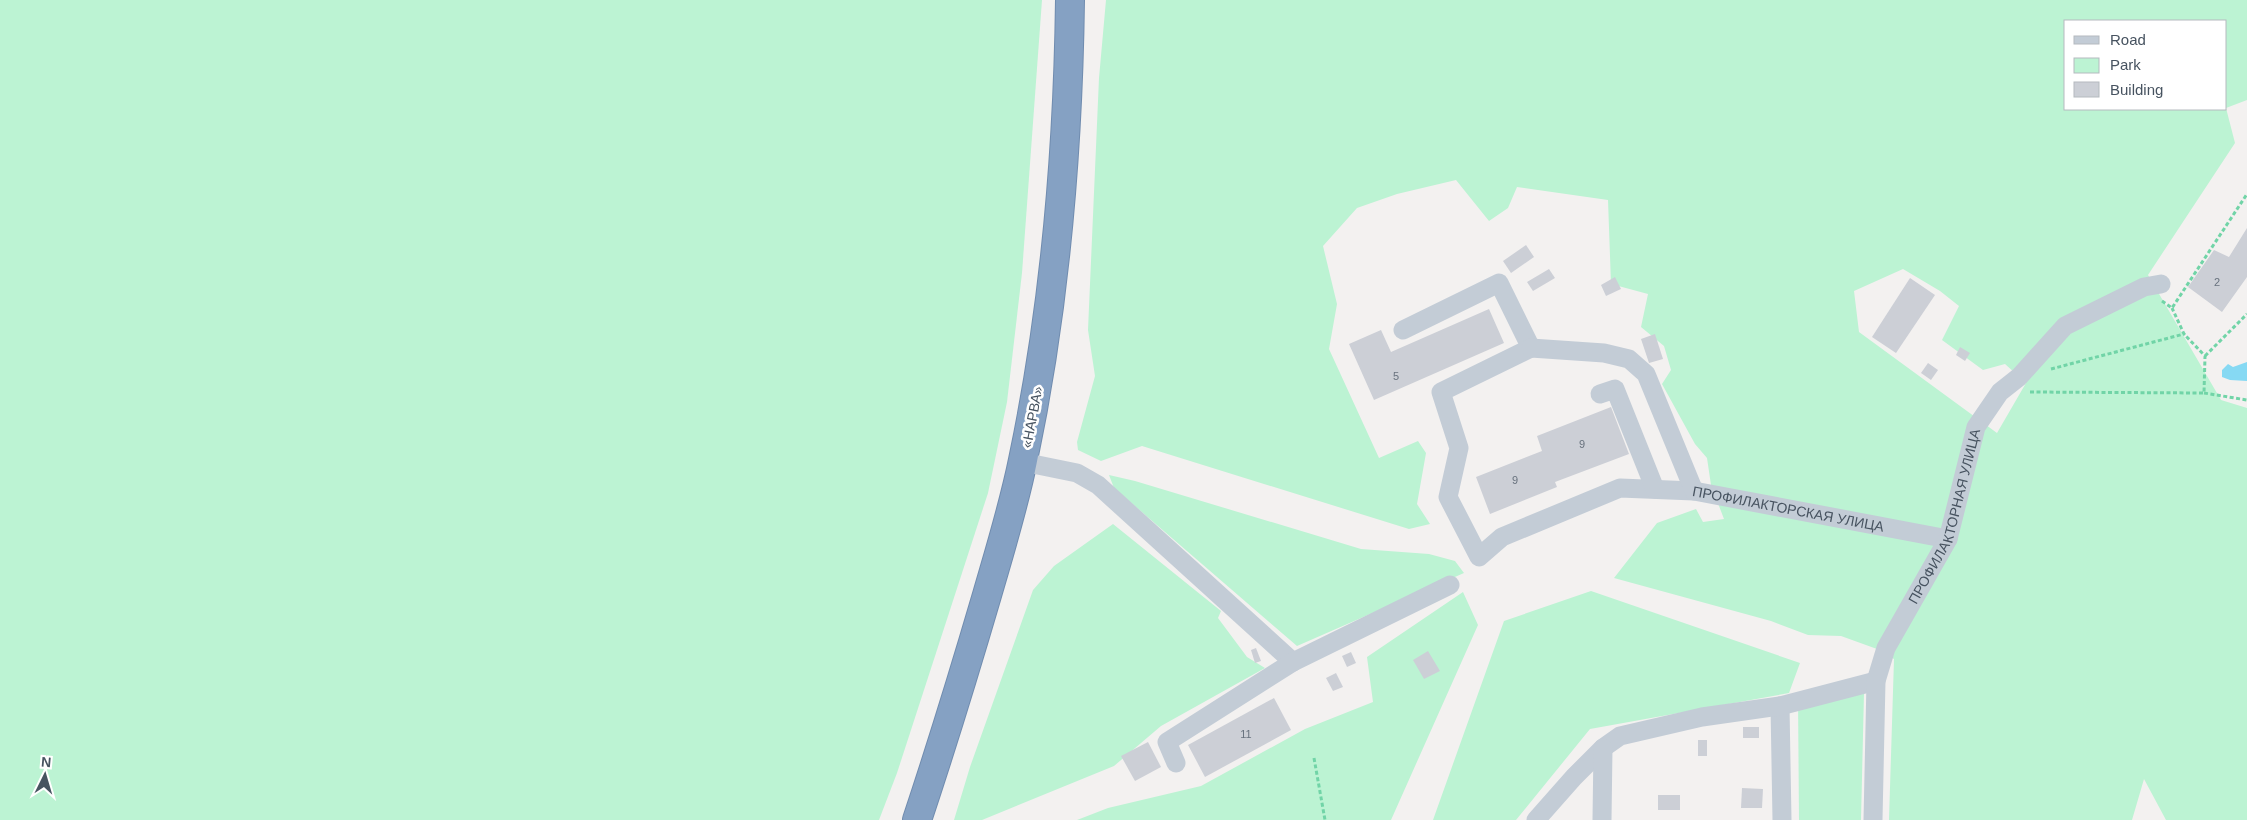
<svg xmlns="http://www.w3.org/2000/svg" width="2247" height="820" font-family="Helvetica,sans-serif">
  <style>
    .green { fill: #bcf3d3; fill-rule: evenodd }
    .water { fill: #86d9f3 }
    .building { fill: #cccfd6 }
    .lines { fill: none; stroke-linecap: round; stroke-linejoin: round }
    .highway-casing { stroke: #708caf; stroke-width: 30 }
    .path { stroke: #71d4a7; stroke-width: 3; stroke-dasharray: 4 2.5; stroke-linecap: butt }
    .minor { stroke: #c3ccd6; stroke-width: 19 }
    .highway { stroke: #85a1c3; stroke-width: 28 }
    .labels { text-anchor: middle; stroke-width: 5; stroke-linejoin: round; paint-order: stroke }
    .number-label { font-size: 11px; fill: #68727e }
    .street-label { font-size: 14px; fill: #475360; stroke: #fff }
  </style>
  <rect width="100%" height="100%" fill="#f3f1f0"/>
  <!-- green -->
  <g class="green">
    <polygon points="0,0 1042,0 1022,273 1007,402 988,493 897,773 879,820 0,820"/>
    <path d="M1106 0H2247V100L2226 108 2235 143 2148 275 2221 400 2247 408V820H2166L2144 779 2132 820H1889L1894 659 1877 649 1841 636 1808 635 1771 621 1614 578 1657 523 1696 509 1703 522 1724 519 1711 485 1707 458 1695 444 1662 384 1671 370 1664 346 1641 327 1648 294 1611 284 1608 200 1517 187 1508 208 1489 221 1456 180 1397 194 1357 208 1323 246 1337 304 1329 349 1379 458 1418 441 1426 453 1417 504 1430 524 1409 529 1142 446 1101 461 1078 450 1077 442 1095 376 1088 330 1099 78ZM2066 21H2226V109H2066ZM1903 269 1940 291 1959 306 1942 340 1983 370 2005 364 2026 383 1997 433 1859 332 1854 291Z"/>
    <polygon points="1109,475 1135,481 1361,549 1429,554 1455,561 1464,573 1297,646 1114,488"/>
    <polygon points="1113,524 1221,611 1218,618 1247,657 1265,668 1161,726 1114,766 982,820 954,820 970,767 1033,590 1054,566"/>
    <polygon points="1591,591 1800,663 1789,693 1590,729 1516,820 1433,820 1504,621"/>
    <polygon points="1463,592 1478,625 1391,820 1077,820 1108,808 1201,786 1305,729 1373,702 1367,657"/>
    <polygon points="1864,693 1861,820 1799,820 1798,699"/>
  </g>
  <!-- water -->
  <polygon class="water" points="2247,362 2247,381 2230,380 2222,377 2222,370 2228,364 2233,367"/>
  <!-- building -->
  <g class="building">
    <polygon points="2247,228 2247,277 2222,312 2188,287 2214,250 2229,257"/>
    <polygon points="1526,245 1534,257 1511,273 1503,261"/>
    <polygon points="1549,269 1555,278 1533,291 1527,282"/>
    <polygon points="1615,277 1621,289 1606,296 1601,285"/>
    <polygon points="1910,278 1935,295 1896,353 1872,337"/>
    <polygon points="1489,309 1504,343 1374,400 1349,344 1381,330 1391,352"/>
    <polygon points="1655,334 1663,359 1649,363 1641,339"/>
    <polygon points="1960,347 1970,353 1965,361 1956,355"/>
    <polygon points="1928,363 1938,370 1931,380 1921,373"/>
    <polygon points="1611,407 1629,454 1555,482 1557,487 1490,514 1476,477 1542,451 1537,436"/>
    <polygon points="1256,648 1261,661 1255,663 1251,650"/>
    <polygon points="1428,651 1440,671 1424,679 1413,660"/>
    <polygon points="1351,652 1356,663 1347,667 1342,656"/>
    <polygon points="1336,673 1343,687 1333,691 1326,678"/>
    <polygon points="1274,698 1291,730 1205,777 1188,745"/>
    <rect x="1743" y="727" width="16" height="11"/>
    <rect x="1698" y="740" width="9" height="16"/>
    <polygon points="1148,742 1161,767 1135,781 1121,756"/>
    <polygon points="1742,788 1763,789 1762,808 1741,808"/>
    <rect x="1658" y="795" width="22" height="15"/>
  </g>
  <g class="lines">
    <!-- highway casing -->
    <g class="highway-casing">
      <path id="highway" d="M917 820C942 745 965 670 987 595 1000 550 1014 505 1023 460 1055 308 1068 155 1070 0"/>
    </g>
    <!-- path -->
    <g class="path">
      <polyline points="2162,301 2172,308 2247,194"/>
      <polyline points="2205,356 2247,314"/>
      <polyline points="2051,369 2184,334 2172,308"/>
      <polyline points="2030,392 2204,393 2205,356 2184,334"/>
      <polyline points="2204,393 2247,400"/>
      <polyline points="1314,758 1325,820"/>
    </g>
    <!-- minor -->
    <g class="minor">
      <polyline points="1403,330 1499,283 1531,348"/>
      <path id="s1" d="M1531 348 1441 392 1459 448 1448 497 1479 557 1502 537 1620 488 1694 491 1948 539"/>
      <polyline points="1531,348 1604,353 1629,359 1646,374 1694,491"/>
      <polyline points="1600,394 1615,389 1655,489"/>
      <polyline points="1023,462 1077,473 1098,485 1293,662"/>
      <polyline points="1780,706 1782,820"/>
      <polyline points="1176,763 1167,742 1293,662 1450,585"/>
      <polyline points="1536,820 1574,777 1603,748 1620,736 1702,717 1780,706 1876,681"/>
      <polyline points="1602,820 1603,748"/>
      <path id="s2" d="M1873 820 1876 681 1886 648 1948 539 1976 427 2000 392 2019 377 2065 326 2144 287 2161 284"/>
    </g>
    <!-- highway -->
    <use href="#highway" class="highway"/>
  </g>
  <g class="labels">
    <!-- number labels -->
    <g class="number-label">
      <text x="2217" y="286">2</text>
      <text x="1396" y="380">5</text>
      <text x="1582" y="448">9</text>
      <text x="1515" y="484">9</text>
      <text x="1246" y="738">11</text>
    </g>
    <!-- street labels -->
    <g class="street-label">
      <text transform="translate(1032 417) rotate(-79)" y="5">«НАРВА»</text>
      <text dy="5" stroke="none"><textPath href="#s1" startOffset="605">ПРОФИЛАКТОРСКАЯ УЛИЦА</textPath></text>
      <text dy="5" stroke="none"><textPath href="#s2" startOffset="319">ПРОФИЛАКТОРНАЯ УЛИЦА</textPath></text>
    </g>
  </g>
  <!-- legend -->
  <rect x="2064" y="20" width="162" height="90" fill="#ffffff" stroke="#b5babf"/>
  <rect x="2074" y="36" width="25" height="8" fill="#c3ccd6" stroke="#b5babf"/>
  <text x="2110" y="45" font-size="15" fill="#475360">Road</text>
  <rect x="2074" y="58" width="25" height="15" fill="#bcf3d3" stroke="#b5babf"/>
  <text x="2110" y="70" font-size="15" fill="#475360">Park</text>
  <rect x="2074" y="82" width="25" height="15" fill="#cccfd6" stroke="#b5babf"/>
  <text x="2110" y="95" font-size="15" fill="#475360">Building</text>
  <!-- north arrow -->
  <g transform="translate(45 775) rotate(5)" stroke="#ffffff" stroke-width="4" paint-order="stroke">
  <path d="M0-4L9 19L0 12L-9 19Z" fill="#475360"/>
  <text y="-8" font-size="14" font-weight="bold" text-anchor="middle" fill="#475360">N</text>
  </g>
</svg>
